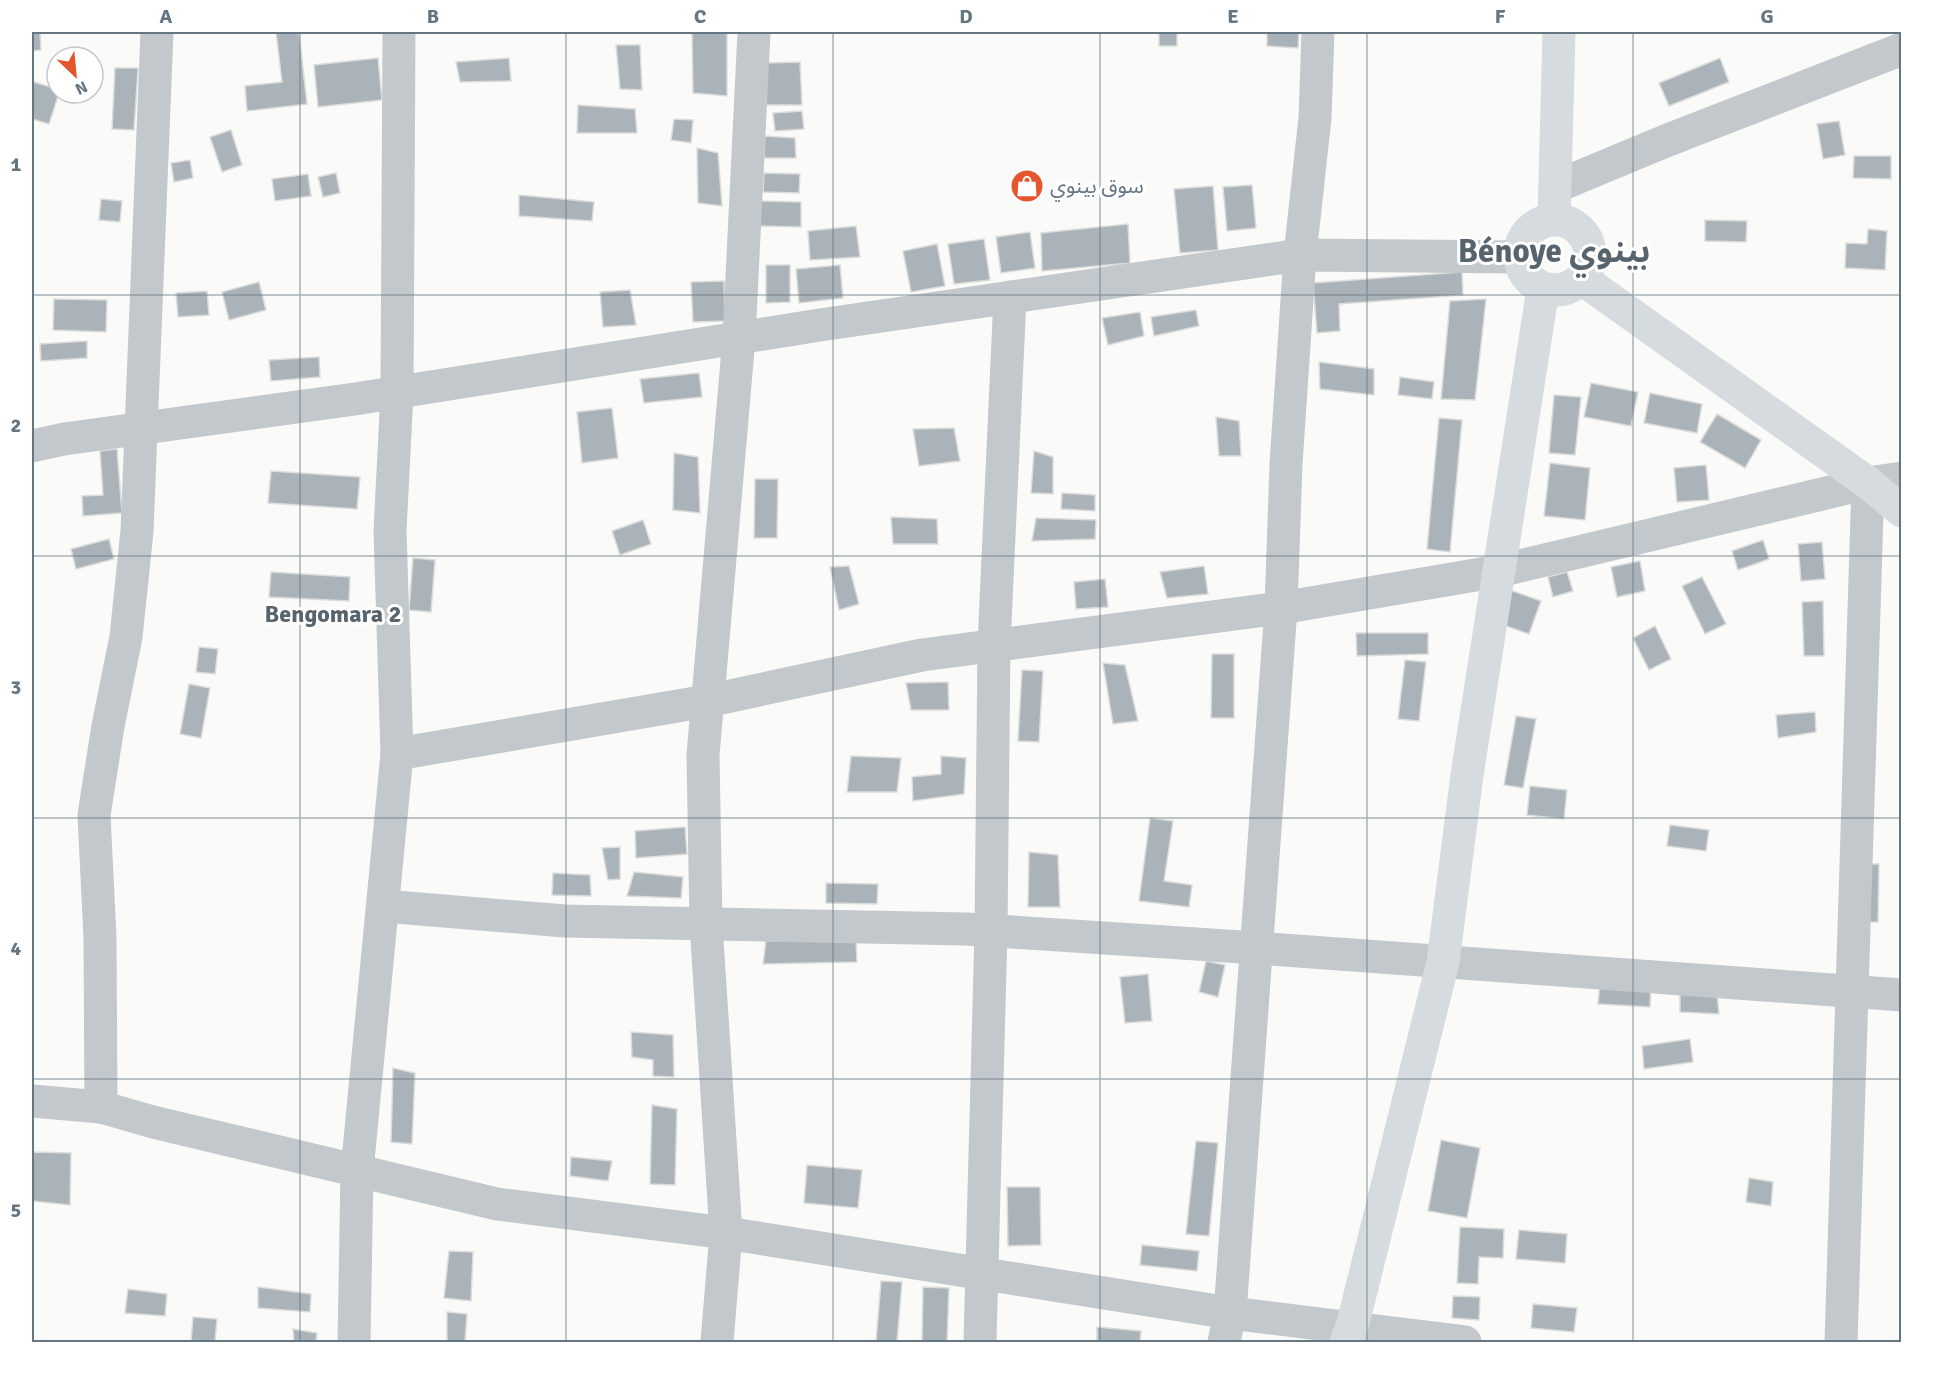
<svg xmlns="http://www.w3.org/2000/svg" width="1933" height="1374" font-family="Signika,'Noto Sans Arabic',sans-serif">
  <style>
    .building { fill: #aab3b9; stroke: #dcdcda; stroke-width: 1.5 }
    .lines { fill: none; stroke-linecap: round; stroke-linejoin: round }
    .street { stroke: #c3c8cc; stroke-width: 33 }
    .secondary { stroke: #d6dbdf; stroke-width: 33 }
    .grid { fill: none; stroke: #657683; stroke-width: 1.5; stroke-opacity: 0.55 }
    .labels { text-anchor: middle; stroke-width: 6; stroke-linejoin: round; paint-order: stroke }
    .poi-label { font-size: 21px; fill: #657683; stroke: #fff; text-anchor: start }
    .quarter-label { font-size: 24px; font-weight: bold; fill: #57646e; stroke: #fff }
    .town-label { font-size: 33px; font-weight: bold; fill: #57646e; stroke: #fff }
    .neatline { fill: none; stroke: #657683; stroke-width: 2 }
    .grid-label { font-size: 20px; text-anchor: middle; font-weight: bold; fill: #657683 }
  </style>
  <rect width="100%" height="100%" fill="#fafaf8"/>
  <!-- building -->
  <g class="building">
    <polygon points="32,32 40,32 41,50 32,51"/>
    <polygon points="276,32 299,32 307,104 247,111 245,86 282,82"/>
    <polygon points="692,32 727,32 727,96 693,93"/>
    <rect x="1159" y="32" width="18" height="14"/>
    <polygon points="1267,32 1299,32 1298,48 1267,46"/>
    <polygon points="616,45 640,45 642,90 620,89"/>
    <polygon points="378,58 382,100 318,107 314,65"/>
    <polygon points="509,58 511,81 460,82 456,62"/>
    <polygon points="1720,58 1729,82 1669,106 1659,83"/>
    <polygon points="800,62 802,105 764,105 763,63"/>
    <polygon points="115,68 138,68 134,130 112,129"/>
    <polygon points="34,82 57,89 57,93 59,93 49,124 32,119 32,89"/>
    <polygon points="578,105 635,109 637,133 577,133"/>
    <polygon points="802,111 804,129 775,131 773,113"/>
    <polygon points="674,119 693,120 691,143 671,140"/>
    <polygon points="1839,121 1845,155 1823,159 1817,124"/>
    <polygon points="231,130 242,165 222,172 210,137"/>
    <polygon points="765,136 795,138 796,158 764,158"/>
    <polygon points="697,148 718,153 722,206 698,203"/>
    <polygon points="1854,156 1891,156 1891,179 1853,178"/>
    <polygon points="190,160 193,178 174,182 171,163"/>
    <polygon points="336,173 340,193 323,197 318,177"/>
    <polygon points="764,173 800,174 799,193 763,192"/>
    <polygon points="308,174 311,196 275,201 272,179"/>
    <polygon points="1252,185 1256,228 1227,231 1223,187"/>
    <polygon points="1213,186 1218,250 1180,253 1174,189"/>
    <polygon points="519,195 594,202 592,221 519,216"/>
    <polygon points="101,199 122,201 120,222 99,220"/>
    <polygon points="760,201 801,202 801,227 760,226"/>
    <polygon points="1705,220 1747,221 1746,242 1705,241"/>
    <polygon points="1128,224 1130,263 1042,271 1041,233"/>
    <polygon points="856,226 860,257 810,260 808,231"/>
    <polygon points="1868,229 1887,231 1885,270 1845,268 1846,243 1867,244"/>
    <polygon points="1030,232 1035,268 1001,273 996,237"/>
    <polygon points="984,239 990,280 954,284 948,244"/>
    <polygon points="937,244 945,286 911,292 903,251"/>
    <polygon points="766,265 790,265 790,302 766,303"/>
    <polygon points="840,265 843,298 799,303 796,269"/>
    <polygon points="1462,272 1463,295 1339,304 1340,331 1317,333 1313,283"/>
    <polygon points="724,281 725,321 693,322 691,282"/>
    <polygon points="259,282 266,310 229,320 222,292"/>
    <polygon points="630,290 636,325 603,327 600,292"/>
    <polygon points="207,291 209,315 178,317 176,293"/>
    <polygon points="54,299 107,300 106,332 53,330"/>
    <polygon points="1486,299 1475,400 1441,399 1450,301"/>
    <polygon points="1196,310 1199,326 1154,336 1151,317"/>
    <polygon points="1140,312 1144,336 1108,345 1102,318"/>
    <polygon points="87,341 87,358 41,361 40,344"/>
    <polygon points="319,357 320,377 271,381 269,360"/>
    <polygon points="1319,362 1374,369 1374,395 1320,389"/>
    <polygon points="699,373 702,397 644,403 640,379"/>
    <polygon points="1400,377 1434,382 1432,399 1398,395"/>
    <polygon points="1591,383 1638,392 1631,426 1584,417"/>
    <polygon points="1650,393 1702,404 1697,433 1644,423"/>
    <polygon points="1554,395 1581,397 1575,455 1549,453"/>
    <polygon points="612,408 618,458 582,463 577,412"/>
    <polygon points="1717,414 1761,440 1745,468 1700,442"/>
    <polygon points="1216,417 1239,421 1241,456 1219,456"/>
    <polygon points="1439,418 1462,420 1450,552 1427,549"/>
    <polygon points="954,428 960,461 919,466 913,429"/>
    <polygon points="117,449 122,513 83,516 82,496 103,495 100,451"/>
    <polygon points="1034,451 1053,457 1053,494 1031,493"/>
    <polygon points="674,453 698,457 700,513 673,510"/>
    <polygon points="1550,463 1590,468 1585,520 1544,516"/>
    <polygon points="1706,465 1709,500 1677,502 1674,468"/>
    <polygon points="271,471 360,477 357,509 268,503"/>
    <polygon points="755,479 778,479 777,538 754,538"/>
    <polygon points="1062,493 1095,495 1095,511 1061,509"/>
    <polygon points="891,517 937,519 938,544 893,544"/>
    <polygon points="1036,518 1096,520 1095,539 1032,541"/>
    <polygon points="643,520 651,544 620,555 612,531"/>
    <polygon points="109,539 114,559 76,569 71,549"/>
    <polygon points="1763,540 1769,559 1738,570 1732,551"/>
    <polygon points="1822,542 1825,579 1801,581 1798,544"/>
    <polygon points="413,558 435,560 431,612 409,610"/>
    <polygon points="1640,561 1645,591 1617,597 1611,567"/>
    <polygon points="849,566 859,604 839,610 830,567"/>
    <polygon points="1204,566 1208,594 1167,598 1160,572"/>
    <polygon points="271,572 350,577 349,601 269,597"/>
    <polygon points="1567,572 1573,591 1553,597 1548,577"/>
    <polygon points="1702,577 1726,624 1705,634 1682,586"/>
    <polygon points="1105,579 1108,607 1076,609 1074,582"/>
    <polygon points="1510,590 1541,601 1529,634 1498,623"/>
    <polygon points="1823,601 1824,656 1804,656 1802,602"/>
    <polygon points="1655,626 1671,659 1649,670 1633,638"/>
    <polygon points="1356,633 1428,633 1428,654 1357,656"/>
    <polygon points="199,647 218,649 215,674 196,672"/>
    <polygon points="1212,654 1234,654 1234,718 1211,718"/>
    <polygon points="1405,660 1426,662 1419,721 1398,719"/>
    <polygon points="1103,663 1125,665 1138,721 1113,724"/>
    <polygon points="1022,670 1043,671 1039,742 1018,741"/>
    <polygon points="948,682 949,710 911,710 906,683"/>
    <polygon points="189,684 210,688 201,738 180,734"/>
    <polygon points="1815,712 1816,732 1778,738 1776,715"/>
    <polygon points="1516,716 1536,719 1523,788 1504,785"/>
    <polygon points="851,756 901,758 897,792 847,792"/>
    <polygon points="941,756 966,758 964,794 913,801 912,777 941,774"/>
    <polygon points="1530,786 1567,790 1564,819 1527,815"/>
    <polygon points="1150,818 1173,821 1164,881 1192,885 1189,907 1139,901"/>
    <polygon points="1670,825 1709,830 1706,851 1667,846"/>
    <polygon points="685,827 687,854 636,858 635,831"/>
    <polygon points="620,847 620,879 608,880 602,848"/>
    <polygon points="1029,852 1058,855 1060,907 1028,907"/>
    <polygon points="1862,864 1879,864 1878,922 1860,922"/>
    <polygon points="634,872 683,877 681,898 627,896"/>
    <polygon points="553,873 590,875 591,896 552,895"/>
    <polygon points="826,883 878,884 877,904 826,903"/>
    <polygon points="766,941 856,941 857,962 763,964"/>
    <polygon points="1206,961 1225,965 1218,997 1199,992"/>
    <polygon points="1148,974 1152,1021 1125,1023 1120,977"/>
    <polygon points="1600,982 1651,984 1650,1007 1598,1004"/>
    <polygon points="1680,991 1717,995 1719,1014 1680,1012"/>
    <polygon points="631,1032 673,1035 674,1077 653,1076 653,1060 632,1057"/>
    <polygon points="1690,1039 1693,1062 1644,1069 1642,1046"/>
    <polygon points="393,1068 415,1073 412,1144 391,1142"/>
    <polygon points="652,1105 677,1109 675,1185 650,1184"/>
    <polygon points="1441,1140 1480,1148 1467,1218 1428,1211"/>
    <polygon points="1196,1141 1218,1143 1209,1236 1186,1234"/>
    <polygon points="32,1152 71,1153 70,1205 32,1201"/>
    <polygon points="571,1157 612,1161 608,1181 570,1176"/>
    <polygon points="807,1165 862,1170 858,1208 804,1203"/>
    <polygon points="1749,1178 1773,1182 1771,1206 1746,1202"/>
    <polygon points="1007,1187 1040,1187 1041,1245 1008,1246"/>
    <polygon points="1460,1227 1504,1229 1503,1258 1479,1257 1478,1284 1457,1283"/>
    <polygon points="1519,1230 1567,1234 1565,1263 1516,1259"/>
    <polygon points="1142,1245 1199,1251 1197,1271 1140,1265"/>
    <polygon points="449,1251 473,1252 471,1301 444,1298"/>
    <polygon points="881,1281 902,1282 897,1342 876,1342"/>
    <polygon points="258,1287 311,1294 310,1312 258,1308"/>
    <polygon points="923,1287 949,1288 947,1342 922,1342"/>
    <polygon points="128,1289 167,1294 165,1316 125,1313"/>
    <polygon points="1453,1296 1480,1297 1479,1320 1452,1318"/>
    <polygon points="1533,1304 1577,1308 1574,1332 1531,1328"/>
    <polygon points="447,1312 467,1314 465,1342 447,1342"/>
    <polygon points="193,1317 217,1319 215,1342 191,1342"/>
    <polygon points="1097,1327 1141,1331 1140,1342 1097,1342"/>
    <polygon points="293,1329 317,1333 316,1342 294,1342"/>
  </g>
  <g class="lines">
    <!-- street -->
    <g class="street">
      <polyline points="1555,187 1668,140 1902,49"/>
      <polyline points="32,446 64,439 355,399 820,325 1300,255 1519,257"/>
      <polyline points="397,754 707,701 922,655 1281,608 1499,571 1868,483 1902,478"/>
      <polyline points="383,906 565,921 966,929 1257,948 1902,995"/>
      <polyline points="32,1101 101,1107 153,1122 497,1204 726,1233 1230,1313 1465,1342"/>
      <polyline points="101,1107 100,938 94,815 108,726 126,637 137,531 157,32"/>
      <polyline points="354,1342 357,1171 397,754 390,531 397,393 399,32"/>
      <polyline points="717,1342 726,1233 706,924 703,755 739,338 754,32"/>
      <polyline points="980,1342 991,931 994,645 1010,297"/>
      <polyline points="1224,1342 1230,1313 1281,608 1286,464 1300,255 1315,118 1318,32"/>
      <polyline points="1841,1342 1868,483"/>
    </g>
    <!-- secondary -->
    <g class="secondary">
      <polyline points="1554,219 1559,32"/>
      <circle cx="1555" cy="255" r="35"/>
      <polyline points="1582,279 1868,483 1902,511"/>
      <polyline points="1346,1342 1352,1327 1443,962 1467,775 1543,289"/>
    </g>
  </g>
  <!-- grid -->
  <path class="grid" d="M300 32V1342M566 32V1342M833 32V1342M1100 32V1342M1367 32V1342M1633 32V1342M32 295H1902M32 556H1902M32 818H1902M32 1079H1902"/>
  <!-- icons -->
  <defs>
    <g id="shop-disc" transform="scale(1.725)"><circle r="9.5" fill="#e4572e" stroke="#fff"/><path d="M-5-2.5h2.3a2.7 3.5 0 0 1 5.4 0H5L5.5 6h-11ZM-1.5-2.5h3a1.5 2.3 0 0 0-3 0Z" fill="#fff"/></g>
  </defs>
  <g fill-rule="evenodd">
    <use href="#shop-disc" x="1027" y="186"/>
  </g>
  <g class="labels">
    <!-- poi labels -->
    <g class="poi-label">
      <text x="1050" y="193">سوق بينوي</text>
    </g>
    <!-- quarter labels -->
    <g class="quarter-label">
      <text x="333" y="622">Bengomara 2</text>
    </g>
    <!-- town labels -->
    <g class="town-label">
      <text x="1554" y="262">Bénoye بينوي</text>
    </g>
  </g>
  <!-- border -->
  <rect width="1933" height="1374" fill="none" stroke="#ffffff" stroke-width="66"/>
  <!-- north arrow -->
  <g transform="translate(75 75) rotate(154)"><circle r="28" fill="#ffffff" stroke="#c1c8cd" stroke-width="1.5"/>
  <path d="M0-4.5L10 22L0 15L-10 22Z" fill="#e4572e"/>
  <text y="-9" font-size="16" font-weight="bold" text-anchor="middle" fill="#657683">N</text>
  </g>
  <rect x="33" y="33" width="1867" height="1308" class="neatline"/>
  <g class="grid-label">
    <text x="166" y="23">A</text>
    <text x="433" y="23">B</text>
    <text x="700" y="23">C</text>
    <text x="966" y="23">D</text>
    <text x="1233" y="23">E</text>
    <text x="1500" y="23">F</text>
    <text x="1767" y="23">G</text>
    <text x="16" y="171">1</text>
    <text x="16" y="432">2</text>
    <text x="16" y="694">3</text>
    <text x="16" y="955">4</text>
    <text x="16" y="1217">5</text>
  </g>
</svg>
